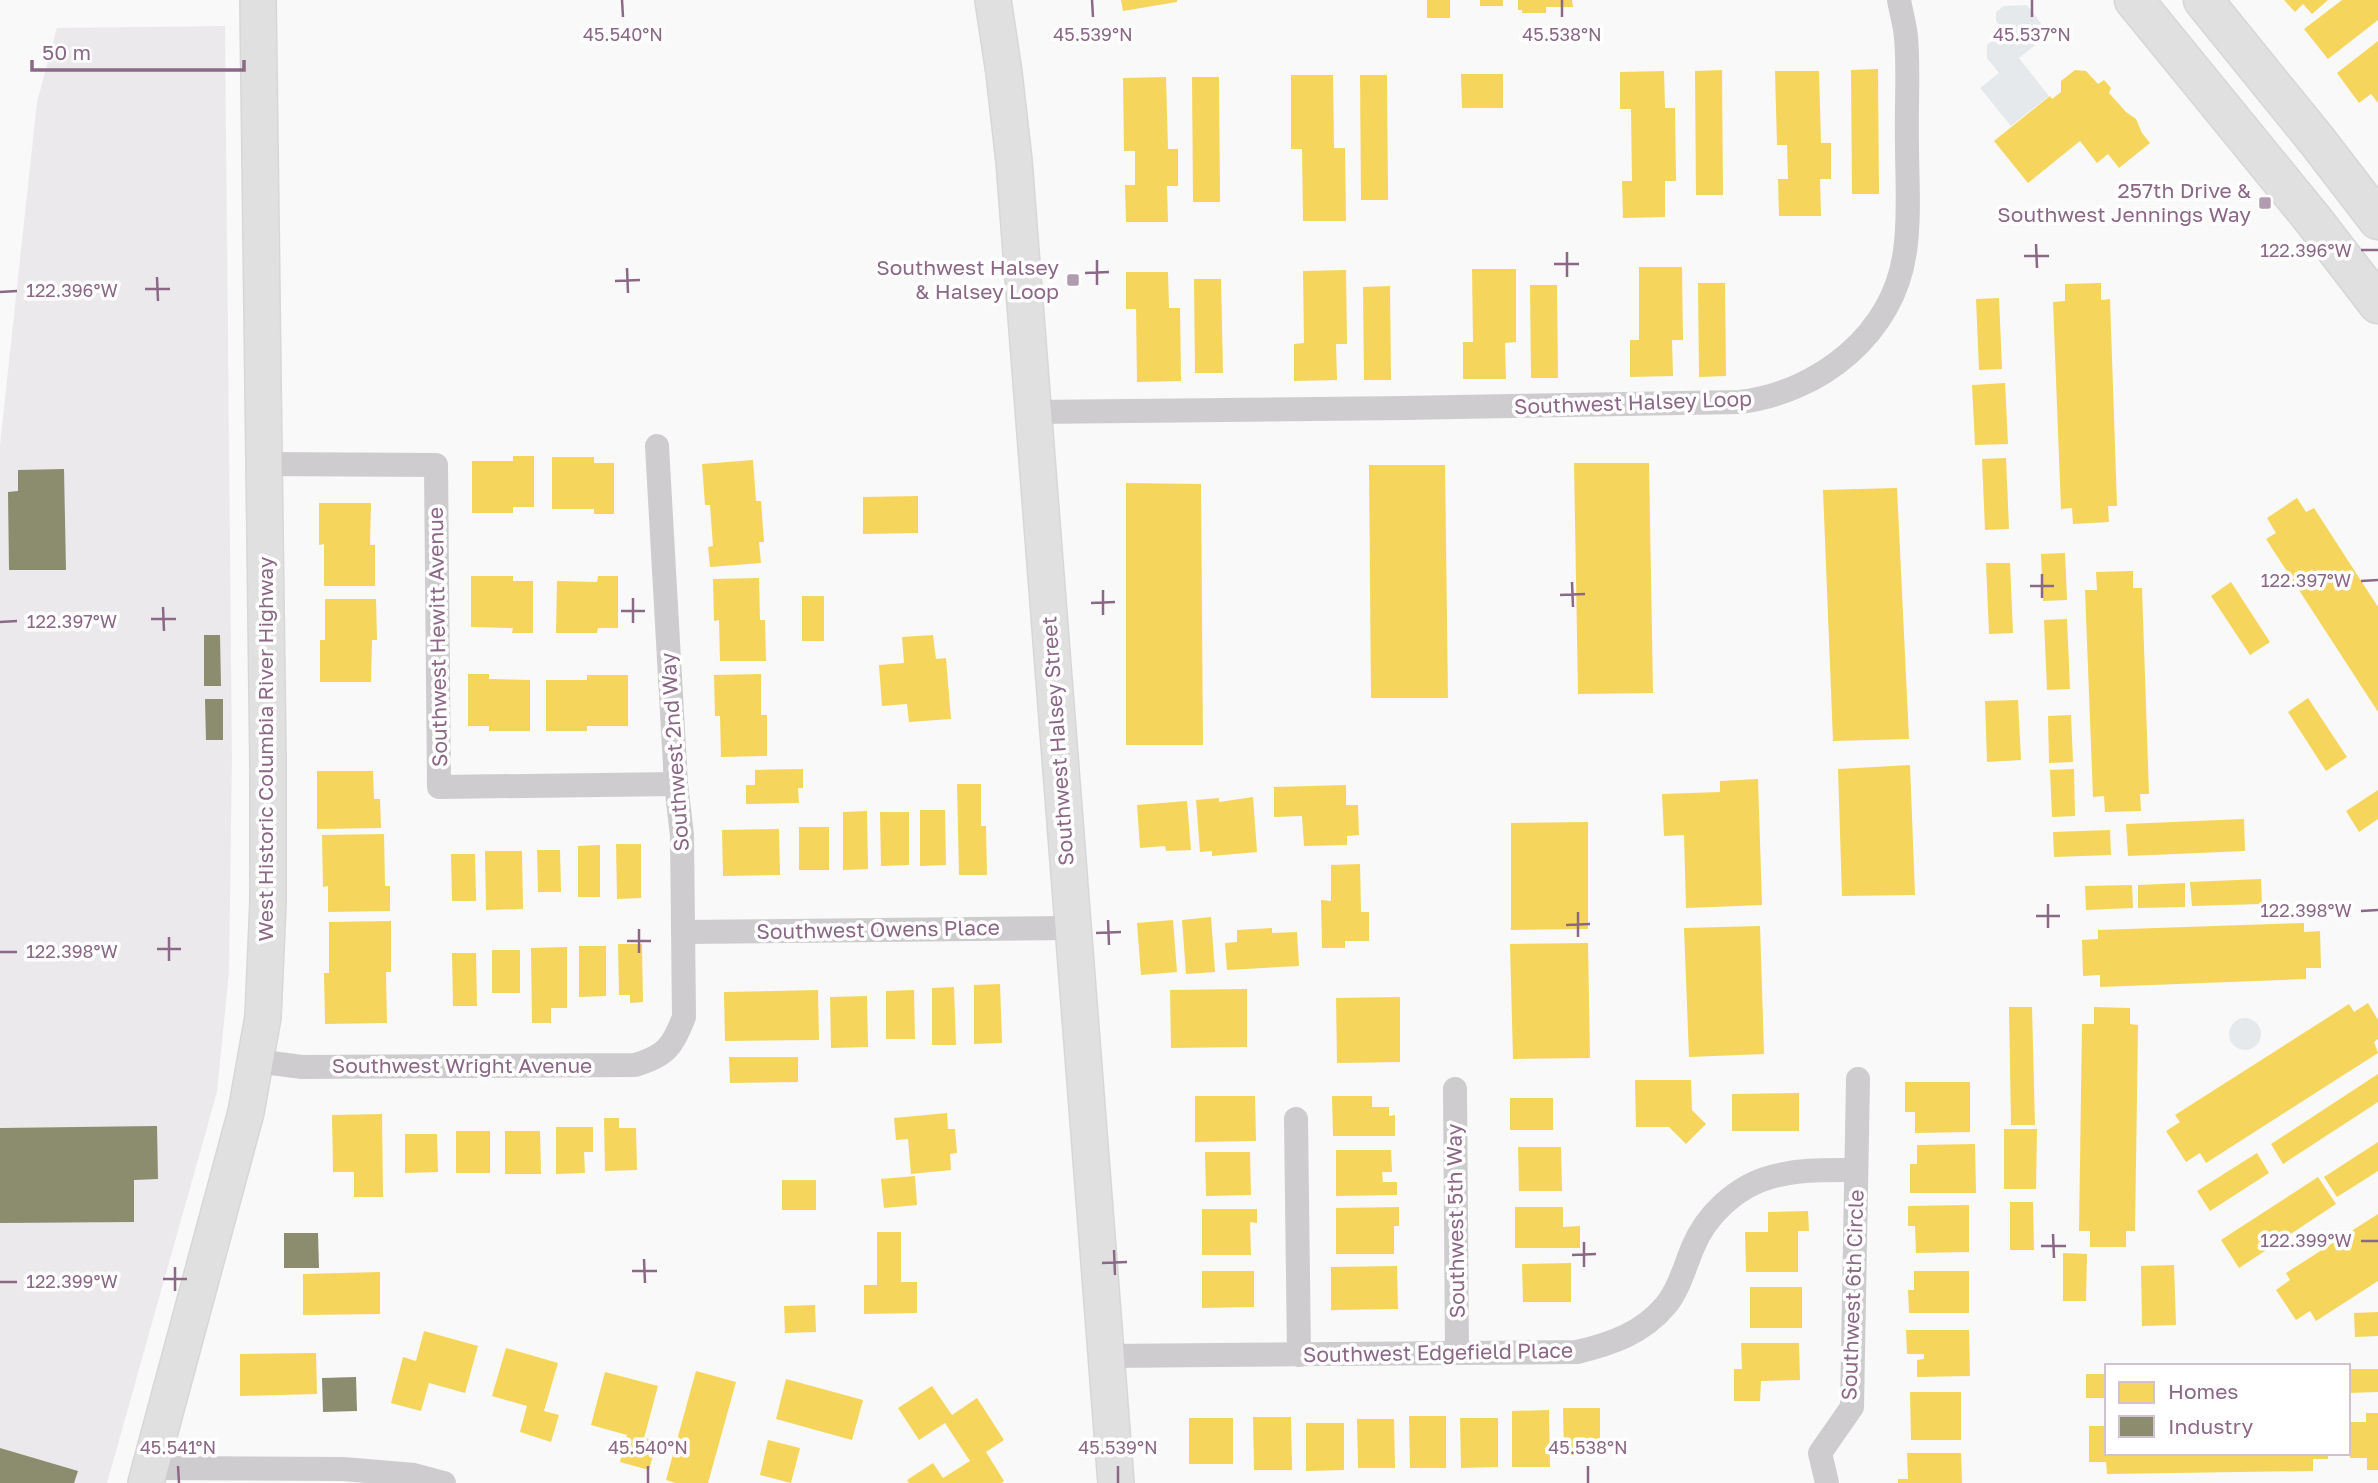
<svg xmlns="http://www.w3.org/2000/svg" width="2378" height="1483" font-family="'Golos Text',sans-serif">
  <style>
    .built { fill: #ebe9ec }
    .green { fill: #e6e9eb }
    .homes { fill: #f6d55c }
    .industry { fill: #8c8c6e }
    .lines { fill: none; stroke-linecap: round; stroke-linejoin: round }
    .secondary-casing { stroke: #d8d6d7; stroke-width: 38 }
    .primary-casing { stroke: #d7d5d6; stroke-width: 41 }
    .street { stroke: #ceccce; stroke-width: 24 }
    .secondary { stroke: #e1e0e1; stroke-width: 35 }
    .primary { stroke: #e1e0e1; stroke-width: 38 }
    .ticks { fill: none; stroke: #8a6886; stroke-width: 2.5 }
    .poi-dot { fill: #b19bae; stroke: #fff; stroke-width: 2.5 }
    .labels { text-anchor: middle; stroke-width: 7; stroke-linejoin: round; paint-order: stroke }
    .poi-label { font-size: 21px; fill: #8a6886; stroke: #fff; text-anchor: end }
    .street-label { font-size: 21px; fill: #8a6886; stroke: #fff }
    .ticks-label { font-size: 18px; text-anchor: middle; fill: #8a6886; stroke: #fff; stroke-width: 7; stroke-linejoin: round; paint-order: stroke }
  </style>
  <rect width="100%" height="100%" fill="#f9f9f9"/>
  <!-- built -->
  <polygon class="built" points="225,26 232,759 229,972 217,1092 107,1483 0,1483 0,445 37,102 57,28"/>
  <!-- green -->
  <g class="green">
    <polygon points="2027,5 2049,34 2019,58 2049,96 2011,126 1980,88 1999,73 1987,58 1987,45 2004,32 1996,21 1996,12 2004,6"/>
    <circle cx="2245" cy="1034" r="16"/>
  </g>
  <!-- homes -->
  <g class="homes">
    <polygon points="1121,0 1177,0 1177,2 1123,11"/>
    <rect x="1427" y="0" width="23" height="18"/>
    <rect x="1480" y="0" width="23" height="6"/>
    <polygon points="1518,0 1572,0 1573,7 1546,7 1546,13 1522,13 1522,10 1518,10"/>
    <polygon points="2284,0 2328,0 2312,14 2303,4 2295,12"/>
    <polygon points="2342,0 2378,0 2378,20 2328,59 2304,29"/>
    <polygon points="2378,41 2378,103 2371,94 2359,103 2337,73"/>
    <polygon points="1878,69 1879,194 1852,194 1851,70"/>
    <polygon points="1722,70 1723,195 1696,195 1695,71"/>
    <polygon points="2075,70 2086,71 2098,84 2104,80 2111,88 2109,93 2126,112 2136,119 2142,133 2150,143 2119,168 2108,154 2097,163 2080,141 2028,183 1994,141 2050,96 2052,99 2061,92 2061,81"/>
    <polygon points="1664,71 1665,108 1675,108 1676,181 1665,181 1665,217 1623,218 1622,181 1632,181 1631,109 1620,109 1620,72"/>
    <polygon points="1775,71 1819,71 1821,143 1831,143 1831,179 1820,179 1821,216 1779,216 1778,179 1788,179 1787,145 1777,145"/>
    <polygon points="1461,74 1503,74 1503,108 1462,108"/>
    <polygon points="1291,75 1333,75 1334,148 1345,148 1346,221 1303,221 1302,149 1291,149"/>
    <polygon points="1360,75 1387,75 1388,200 1361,200"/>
    <polygon points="1166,77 1168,149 1178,149 1178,186 1167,186 1168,222 1126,222 1125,185 1135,185 1135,151 1124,151 1123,78"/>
    <polygon points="1192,77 1219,77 1220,202 1193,202"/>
    <polygon points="1639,267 1682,267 1683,340 1672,340 1673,376 1630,377 1630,340 1639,340"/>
    <polygon points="1472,269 1516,269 1516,342 1505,343 1506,379 1463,379 1463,342 1473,342"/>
    <polygon points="1346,270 1347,344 1336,344 1337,380 1294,381 1294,344 1304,343 1303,271"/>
    <polygon points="1126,272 1168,272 1169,308 1180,308 1181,381 1137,382 1136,309 1126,309"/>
    <polygon points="1194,279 1221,279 1223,373 1195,373"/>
    <polygon points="1698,283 1725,283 1726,376 1699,377"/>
    <polygon points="2101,283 2101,300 2110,299 2117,506 2108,506 2109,522 2073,524 2072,508 2061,509 2053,302 2065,301 2065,284"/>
    <polygon points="1530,285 1557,285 1558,378 1531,378"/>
    <polygon points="1390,286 1391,380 1364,380 1363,287"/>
    <polygon points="1999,298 2002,369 1979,370 1976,299"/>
    <polygon points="2005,383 2008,444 1975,445 1972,385"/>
    <polygon points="513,456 534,456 534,507 513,507 513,513 472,513 472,461 513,461"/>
    <polygon points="552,457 594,457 594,463 614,463 614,514 594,514 594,509 552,509"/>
    <polygon points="2006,458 2009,529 1985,530 1982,459"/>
    <polygon points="753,460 756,501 761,501 764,542 759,542 761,563 710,567 708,547 713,546 710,505 705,505 702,464"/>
    <polygon points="1574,463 1649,463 1653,693 1578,694"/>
    <polygon points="1369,465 1445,465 1448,698 1371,698"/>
    <polygon points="1126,483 1201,484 1203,745 1126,745"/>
    <polygon points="1897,488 1909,739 1833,741 1823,490"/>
    <polygon points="918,496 918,533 863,534 863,497"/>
    <polygon points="2297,498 2306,512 2314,508 2378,607 2378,712 2266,539 2276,533 2267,518"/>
    <polygon points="319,503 371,503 370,545 375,545 375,586 324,586 324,544 319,545"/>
    <polygon points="2065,553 2067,600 2043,601 2041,554"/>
    <polygon points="1986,563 2010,563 2013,633 1989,634"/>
    <polygon points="2133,571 2133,588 2142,588 2149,794 2140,794 2141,811 2105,812 2104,796 2093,797 2085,590 2097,590 2096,572"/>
    <polygon points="471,576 513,576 513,581 533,581 533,633 512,633 513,628 471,627"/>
    <polygon points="598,576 618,576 618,628 598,628 597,633 556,633 557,581 597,582"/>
    <polygon points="759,578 760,620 765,620 766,661 720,661 719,620 714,621 713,579"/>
    <polygon points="2231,582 2270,642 2250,655 2211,596"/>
    <rect x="802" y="596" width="22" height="45"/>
    <polygon points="325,599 376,599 377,640 372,640 371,682 320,682 320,640 325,640"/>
    <polygon points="2067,619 2070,689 2047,690 2044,620"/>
    <polygon points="933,635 936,659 946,658 951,719 909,722 907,704 882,706 879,665 904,663 902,637"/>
    <polygon points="468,674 489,674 489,679 530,680 530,731 489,731 489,726 468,726"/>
    <polygon points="761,674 761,715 767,715 767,756 721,757 720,716 715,716 714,675"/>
    <polygon points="587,675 628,675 628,726 587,726 587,731 546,731 546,680 587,680"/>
    <polygon points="2308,698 2347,757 2326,771 2288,712"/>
    <polygon points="2018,700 2021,760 1987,762 1985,701"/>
    <polygon points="2071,715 2073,762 2049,763 2048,716"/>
    <polygon points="1910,765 1915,895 1842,896 1838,769"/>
    <polygon points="803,769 803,788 798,788 799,803 746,804 746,785 755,785 755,770"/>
    <polygon points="2074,769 2075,816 2052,817 2050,770"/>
    <polygon points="317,771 373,771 374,799 380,799 381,828 317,829"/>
    <polygon points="1758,779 1762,905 1686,908 1684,835 1664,836 1662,794 1720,792 1720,781"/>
    <polygon points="957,784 981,784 981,826 986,826 987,875 959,875"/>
    <polygon points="1346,785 1346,805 1358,805 1359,835 1347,836 1347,845 1304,846 1302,816 1274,817 1274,787"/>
    <polygon points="2378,790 2378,819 2359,832 2346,811"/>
    <polygon points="1253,797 1257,852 1212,856 1212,851 1200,852 1196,800 1219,798 1219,802"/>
    <polygon points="1187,801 1191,850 1166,851 1165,846 1140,848 1137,805"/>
    <polygon points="920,810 945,810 946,865 920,866"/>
    <polygon points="867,811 868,869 843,870 843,812"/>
    <polygon points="880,812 909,812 909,865 881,866"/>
    <polygon points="2244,819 2245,851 2128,856 2126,824"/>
    <polygon points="1588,822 1588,929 1511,930 1511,823"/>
    <rect x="799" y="827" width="30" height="43"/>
    <polygon points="779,829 780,875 723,876 722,830"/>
    <polygon points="2110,830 2111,855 2054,857 2053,832"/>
    <polygon points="384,834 385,886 390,886 390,911 328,912 328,886 323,887 322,835"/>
    <polygon points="616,844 641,844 641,898 617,899"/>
    <polygon points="600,845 600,897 578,897 578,846"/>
    <polygon points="537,850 560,850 561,892 538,892"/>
    <polygon points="485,851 522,851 523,909 486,910"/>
    <polygon points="451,854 475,854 476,901 452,901"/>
    <polygon points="1360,864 1361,912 1369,912 1369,941 1345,941 1345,948 1322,948 1321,900 1331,901 1331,865"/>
    <polygon points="2261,879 2262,904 2192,906 2190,882"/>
    <polygon points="2185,883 2185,907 2138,908 2138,885"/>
    <polygon points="2132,885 2133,908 2086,910 2085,886"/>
    <polygon points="1211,917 1215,972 1186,974 1182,920"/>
    <polygon points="1173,920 1177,972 1141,975 1137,923"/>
    <polygon points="391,921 391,972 386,972 387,1023 325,1024 324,973 329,973 329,922"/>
    <polygon points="2304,923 2304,932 2320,931 2321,968 2306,968 2306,979 2100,987 2100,975 2083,976 2082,940 2098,939 2098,930"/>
    <polygon points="1760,926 1764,1054 1689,1057 1684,928"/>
    <polygon points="1272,928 1272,933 1297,932 1299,966 1227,970 1225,943 1237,942 1237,930"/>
    <polygon points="1588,943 1590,1058 1513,1059 1510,944"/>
    <polygon points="618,944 642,944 643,1002 630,1003 630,995 619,995"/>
    <polygon points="579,946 606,946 606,996 579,997"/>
    <polygon points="567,947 567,1008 551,1008 551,1023 532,1023 531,948"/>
    <rect x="492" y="950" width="28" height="43"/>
    <polygon points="452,953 476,953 477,1006 453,1006"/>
    <polygon points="1000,984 1002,1043 974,1044 974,985"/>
    <polygon points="954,987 956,1045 932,1045 932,988"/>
    <polygon points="1247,989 1247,1047 1171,1048 1170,990"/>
    <polygon points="818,990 819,1040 725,1041 724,992"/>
    <polygon points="914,990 915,1039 886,1039 886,991"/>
    <polygon points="867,996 868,1047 831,1048 830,997"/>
    <polygon points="1400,997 1400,1062 1337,1063 1336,998"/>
    <polygon points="2368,1003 2378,1020 2378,1039 2374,1042 2378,1053 2206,1163 2200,1153 2186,1162 2166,1131 2180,1122 2175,1115 2349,1004 2354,1012"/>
    <polygon points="2009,1007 2032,1007 2035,1125 2011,1125"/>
    <polygon points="2094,1007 2130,1008 2130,1024 2138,1025 2135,1231 2126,1231 2126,1247 2090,1247 2090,1231 2079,1231 2082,1024 2094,1024"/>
    <polygon points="729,1057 798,1057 798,1082 730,1083"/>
    <polygon points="2378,1074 2378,1102 2283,1164 2271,1144"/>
    <polygon points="1635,1080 1691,1080 1692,1110 1706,1124 1686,1144 1669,1127 1636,1127"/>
    <polygon points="1905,1082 1970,1082 1970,1132 1915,1133 1915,1112 1905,1112"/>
    <polygon points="1799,1093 1799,1131 1732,1131 1732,1094"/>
    <polygon points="1195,1096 1255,1096 1256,1141 1195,1142"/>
    <polygon points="1332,1096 1372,1096 1372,1107 1389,1107 1389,1116 1395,1115 1395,1136 1333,1136"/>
    <rect x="1510" y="1098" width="43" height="32"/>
    <polygon points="947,1113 948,1129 955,1129 957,1153 950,1154 951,1170 911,1174 908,1139 896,1140 894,1118"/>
    <polygon points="382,1114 383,1197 354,1197 354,1172 333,1172 332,1115"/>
    <polygon points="604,1118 619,1118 619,1128 636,1128 637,1170 605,1171"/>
    <polygon points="556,1127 593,1127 593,1152 584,1152 585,1173 556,1174"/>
    <polygon points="2004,1129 2037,1129 2036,1189 2004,1189"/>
    <rect x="456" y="1131" width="34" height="42"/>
    <polygon points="505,1131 540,1131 541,1174 505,1174"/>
    <polygon points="405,1134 437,1134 438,1172 405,1173"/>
    <polygon points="2378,1142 2378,1171 2337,1197 2324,1177"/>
    <polygon points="1975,1144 1976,1193 1910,1193 1910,1164 1917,1164 1917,1145"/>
    <polygon points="1518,1147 1561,1147 1562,1191 1519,1191"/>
    <polygon points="1336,1150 1391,1150 1392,1172 1382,1172 1383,1182 1397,1182 1397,1195 1336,1196"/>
    <polygon points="1205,1152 1250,1152 1251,1195 1206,1196"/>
    <polygon points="2257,1153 2269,1173 2210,1211 2197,1191"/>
    <polygon points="915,1176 917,1205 884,1208 881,1179"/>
    <polygon points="2318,1177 2336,1204 2239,1268 2221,1240"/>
    <rect x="782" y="1180" width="34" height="30"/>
    <polygon points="2010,1202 2033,1202 2034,1250 2010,1250"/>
    <polygon points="1969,1205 1969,1252 1916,1253 1915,1226 1908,1226 1908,1206"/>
    <polygon points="1399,1207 1399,1226 1394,1226 1394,1254 1336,1254 1336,1208"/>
    <polygon points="1515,1207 1563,1207 1563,1227 1580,1226 1580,1248 1515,1248"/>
    <polygon points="1202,1209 1257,1209 1257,1223 1250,1222 1251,1255 1202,1255"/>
    <polygon points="1808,1211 1809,1231 1798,1231 1798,1272 1746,1272 1745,1232 1768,1232 1768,1212"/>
    <polygon points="2378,1214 2378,1281 2316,1321 2310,1311 2296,1320 2276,1290 2290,1280 2286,1273"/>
    <polygon points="877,1232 901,1232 901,1282 917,1282 917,1313 864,1314 864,1285 877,1285"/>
    <polygon points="2063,1253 2087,1254 2086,1301 2063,1301"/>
    <polygon points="1571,1263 1571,1302 1523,1302 1522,1264"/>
    <polygon points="2174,1265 2176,1325 2142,1326 2141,1266"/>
    <polygon points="1397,1266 1398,1309 1331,1310 1331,1267"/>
    <polygon points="1202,1271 1254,1271 1254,1307 1202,1308"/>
    <polygon points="1914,1271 1969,1271 1969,1313 1909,1313 1908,1290 1914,1290"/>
    <polygon points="380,1272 380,1314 303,1315 303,1274"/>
    <rect x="1750" y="1287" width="52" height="41"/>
    <polygon points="815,1305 816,1332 785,1333 784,1306"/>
    <polygon points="2378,1312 2378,1336 2355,1337 2354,1313"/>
    <polygon points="1906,1330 1969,1330 1970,1376 1917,1377 1917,1360 1924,1359 1924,1354 1907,1354"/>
    <polygon points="424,1331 478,1346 465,1393 429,1383 421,1411 391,1403 403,1357 416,1361"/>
    <polygon points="1741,1343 1799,1343 1800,1380 1761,1381 1760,1401 1734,1401 1734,1369 1742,1369"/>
    <polygon points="506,1348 558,1363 544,1411 559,1415 551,1442 520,1432 527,1406 492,1396"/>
    <polygon points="316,1353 317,1394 240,1396 240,1354"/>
    <polygon points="2348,1369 2378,1369 2378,1392 2348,1393"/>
    <polygon points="696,1371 736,1382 708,1483 676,1483 666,1480"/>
    <polygon points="605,1372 658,1386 644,1438 657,1441 649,1470 620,1462 627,1435 591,1425"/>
    <rect x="2086" y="1374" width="21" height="24"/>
    <polygon points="786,1379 863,1400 852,1440 776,1419"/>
    <polygon points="932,1386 952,1415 977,1398 1004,1440 986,1452 1004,1481 1001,1483 909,1483 907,1480 933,1463 943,1478 970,1461 945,1423 919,1440 898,1408"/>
    <polygon points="1910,1392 1961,1392 1961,1440 1911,1440"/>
    <polygon points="1563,1408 1600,1408 1600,1455 1564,1455"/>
    <polygon points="1549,1410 1550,1467 1512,1467 1512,1411"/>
    <polygon points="2366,1413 2378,1413 2378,1470 2367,1470 2367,1458 2350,1458 2349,1422 2366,1422"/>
    <polygon points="1409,1416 1446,1416 1446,1468 1410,1468"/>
    <polygon points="1253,1417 1291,1417 1292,1470 1254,1470"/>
    <rect x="1189" y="1418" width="44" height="46"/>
    <polygon points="1460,1418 1498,1418 1498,1467 1461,1468"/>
    <polygon points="1357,1419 1394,1419 1395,1468 1358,1468"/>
    <polygon points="1306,1423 1344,1423 1344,1470 1306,1471"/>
    <polygon points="2089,1426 2107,1426 2107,1453 2328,1453 2328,1459 2313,1459 2313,1471 2107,1474 2106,1462 2089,1462"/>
    <polygon points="768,1440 800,1448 791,1483 760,1475"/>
    <polygon points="1907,1453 1961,1453 1962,1483 1898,1483 1898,1479 1908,1479"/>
  </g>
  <!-- industry -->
  <g class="industry">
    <polygon points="64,469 66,570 9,570 8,492 18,491 18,470"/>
    <polygon points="204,635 220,635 221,686 204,686"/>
    <polygon points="205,699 223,699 223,740 206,740"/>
    <polygon points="157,1126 158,1179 134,1180 134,1222 0,1223 0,1128"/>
    <polygon points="284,1233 318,1233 319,1268 284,1268"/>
    <polygon points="356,1377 357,1411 323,1412 322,1378"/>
    <polygon points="0,1448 78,1471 74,1483 0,1483"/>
  </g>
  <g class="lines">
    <!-- secondary casing -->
    <g class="secondary-casing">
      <g id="secondary">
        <polyline points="993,0 1004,73 1014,161 1116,1483"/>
        <polyline points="146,1483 246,1112 263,1017 268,902 268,765 258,0"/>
      </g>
    </g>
    <!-- primary casing -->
    <g class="primary-casing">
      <g id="primary">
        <polyline points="2134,0 2315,222 2378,304"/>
        <polyline points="2203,0 2318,142 2378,220"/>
      </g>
    </g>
    <!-- street -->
    <g class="street">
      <path d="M1034 412 1404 408 1740 402C1820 392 1894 334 1905 251 1910 216 1907 179 1907 144 1906 109 1909 72 1906 37 1905 25 1901 12 1899 0"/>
      <polyline points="264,464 436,465 439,787 676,784"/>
      <polyline points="683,932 1072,928"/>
      <path d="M256 1061 302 1067 635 1065C666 1056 673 1046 684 1017L682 835 676 784 657 446"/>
      <polyline points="1455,1089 1457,1352"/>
      <polyline points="1296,1119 1299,1355"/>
      <path d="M1107 1356 1577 1352C1611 1344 1643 1333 1666 1305 1679 1289 1685 1266 1693 1247 1706 1215 1737 1186 1771 1177 1799 1169 1827 1170 1856 1170"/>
      <polyline points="150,1468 343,1469 414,1475 444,1483"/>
      <polyline points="1827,1483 1820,1453 1852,1407 1858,1079"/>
    </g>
    <!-- secondary -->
    <use href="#secondary" class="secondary"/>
    <!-- primary -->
    <use href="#primary" class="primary"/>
  </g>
  <!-- ticks -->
  <path class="ticks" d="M622 0 623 17M1092 0 1093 17M1562 0V17M2032 0V17M2036 244 2037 268M2361 250H2378M1567 252V277M2024 256H2049M1097 260V285M1554 264H1579M627 268 628 293M1085 273 1109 272M157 277 158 301M615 281 640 280M145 289H170M0 292 17 291M2042 574V598M2361 581 2378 580M1572 582 1573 607M2030 586H2054M1103 590V615M1560 595 1585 594M633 598V623M1091 603 1115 602M163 607 164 631M621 611H645M151 619H176M0 622 17 621M2048 904V928M2361 911 2378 910M1578 912V937M2036 916H2060M1108 920 1109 945M1566 925 1590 924M639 929V953M1096 933 1121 932M169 937V961M627 941H651M157 949H181M0 952H17M2053 1234 2054 1258M2361 1241H2378M1584 1242V1267M2041 1246H2066M1114 1250 1115 1275M1572 1255 1596 1254M644 1259 645 1283M1102 1263 1127 1262M175 1267V1291M632 1271H657M163 1279H187M0 1282H17M178 1466 179 1483M648 1466V1483M1118 1466V1483M1588 1466V1483"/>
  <!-- markers -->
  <g class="poi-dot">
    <rect x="2258" y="196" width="14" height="14" rx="3.5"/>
    <rect x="1066" y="273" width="14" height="14" rx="3.5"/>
  </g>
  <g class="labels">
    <!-- poi labels -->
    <g class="poi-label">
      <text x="2251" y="198">257th Drive &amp;<tspan x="2251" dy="24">Southwest Jennings Way</tspan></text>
      <text x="1059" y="275">Southwest Halsey<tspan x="1059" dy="24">&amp; Halsey Loop</tspan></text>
    </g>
    <!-- street labels -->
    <g class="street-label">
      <text transform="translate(1633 403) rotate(-2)" y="7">Southwest Halsey Loop</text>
      <text transform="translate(438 637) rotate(-91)" y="7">Southwest Hewitt Avenue</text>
      <text transform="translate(1058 741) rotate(-94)" y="7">Southwest Halsey Street</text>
      <text transform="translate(266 749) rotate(-90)" y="7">West Historic Columbia River Highway</text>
      <text transform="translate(675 752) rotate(-94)" y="7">Southwest 2nd Way</text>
      <text transform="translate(878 930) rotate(-1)" y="7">Southwest Owens Place</text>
      <text x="462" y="1073">Southwest Wright Avenue</text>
      <text transform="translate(1456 1221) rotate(-91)" y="7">Southwest 5th Way</text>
      <text transform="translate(1853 1295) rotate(-88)" y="7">Southwest 6th Circle</text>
      <text transform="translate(1438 1353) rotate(-1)" y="7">Southwest Edgefield Place</text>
    </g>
  </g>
  <g class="ticks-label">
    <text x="623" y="41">45.540°N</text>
    <text x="1093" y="41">45.539°N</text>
    <text x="1562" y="41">45.538°N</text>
    <text x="2032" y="41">45.537°N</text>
    <text x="2306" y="257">122.396°W</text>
    <text x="72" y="297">122.396°W</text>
    <text x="2306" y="587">122.397°W</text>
    <text x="72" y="628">122.397°W</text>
    <text x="2306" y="917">122.398°W</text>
    <text x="72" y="958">122.398°W</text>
    <text x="2306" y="1247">122.399°W</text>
    <text x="72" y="1288">122.399°W</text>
    <text x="178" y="1454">45.541°N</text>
    <text x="648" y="1454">45.540°N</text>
    <text x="1118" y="1454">45.539°N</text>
    <text x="1588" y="1454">45.538°N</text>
  </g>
  <!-- legend -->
  <rect x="2105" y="1364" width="245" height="91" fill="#ffffff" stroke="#d0c3cf" stroke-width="2"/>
  <rect x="2119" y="1382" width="35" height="21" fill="#f6d55c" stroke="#d0c3cf" stroke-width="2"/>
  <text x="2168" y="1399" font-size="21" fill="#8a6886">Homes</text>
  <rect x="2119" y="1416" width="35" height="21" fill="#8c8c6e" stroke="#d0c3cf" stroke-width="2"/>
  <text x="2168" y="1434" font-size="21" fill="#8a6886">Industry</text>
  <!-- scale -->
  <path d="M32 60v10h212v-10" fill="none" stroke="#8a6886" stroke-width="3.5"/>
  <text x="42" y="60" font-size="21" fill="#8a6886" stroke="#ffffff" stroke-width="5" paint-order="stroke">50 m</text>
</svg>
